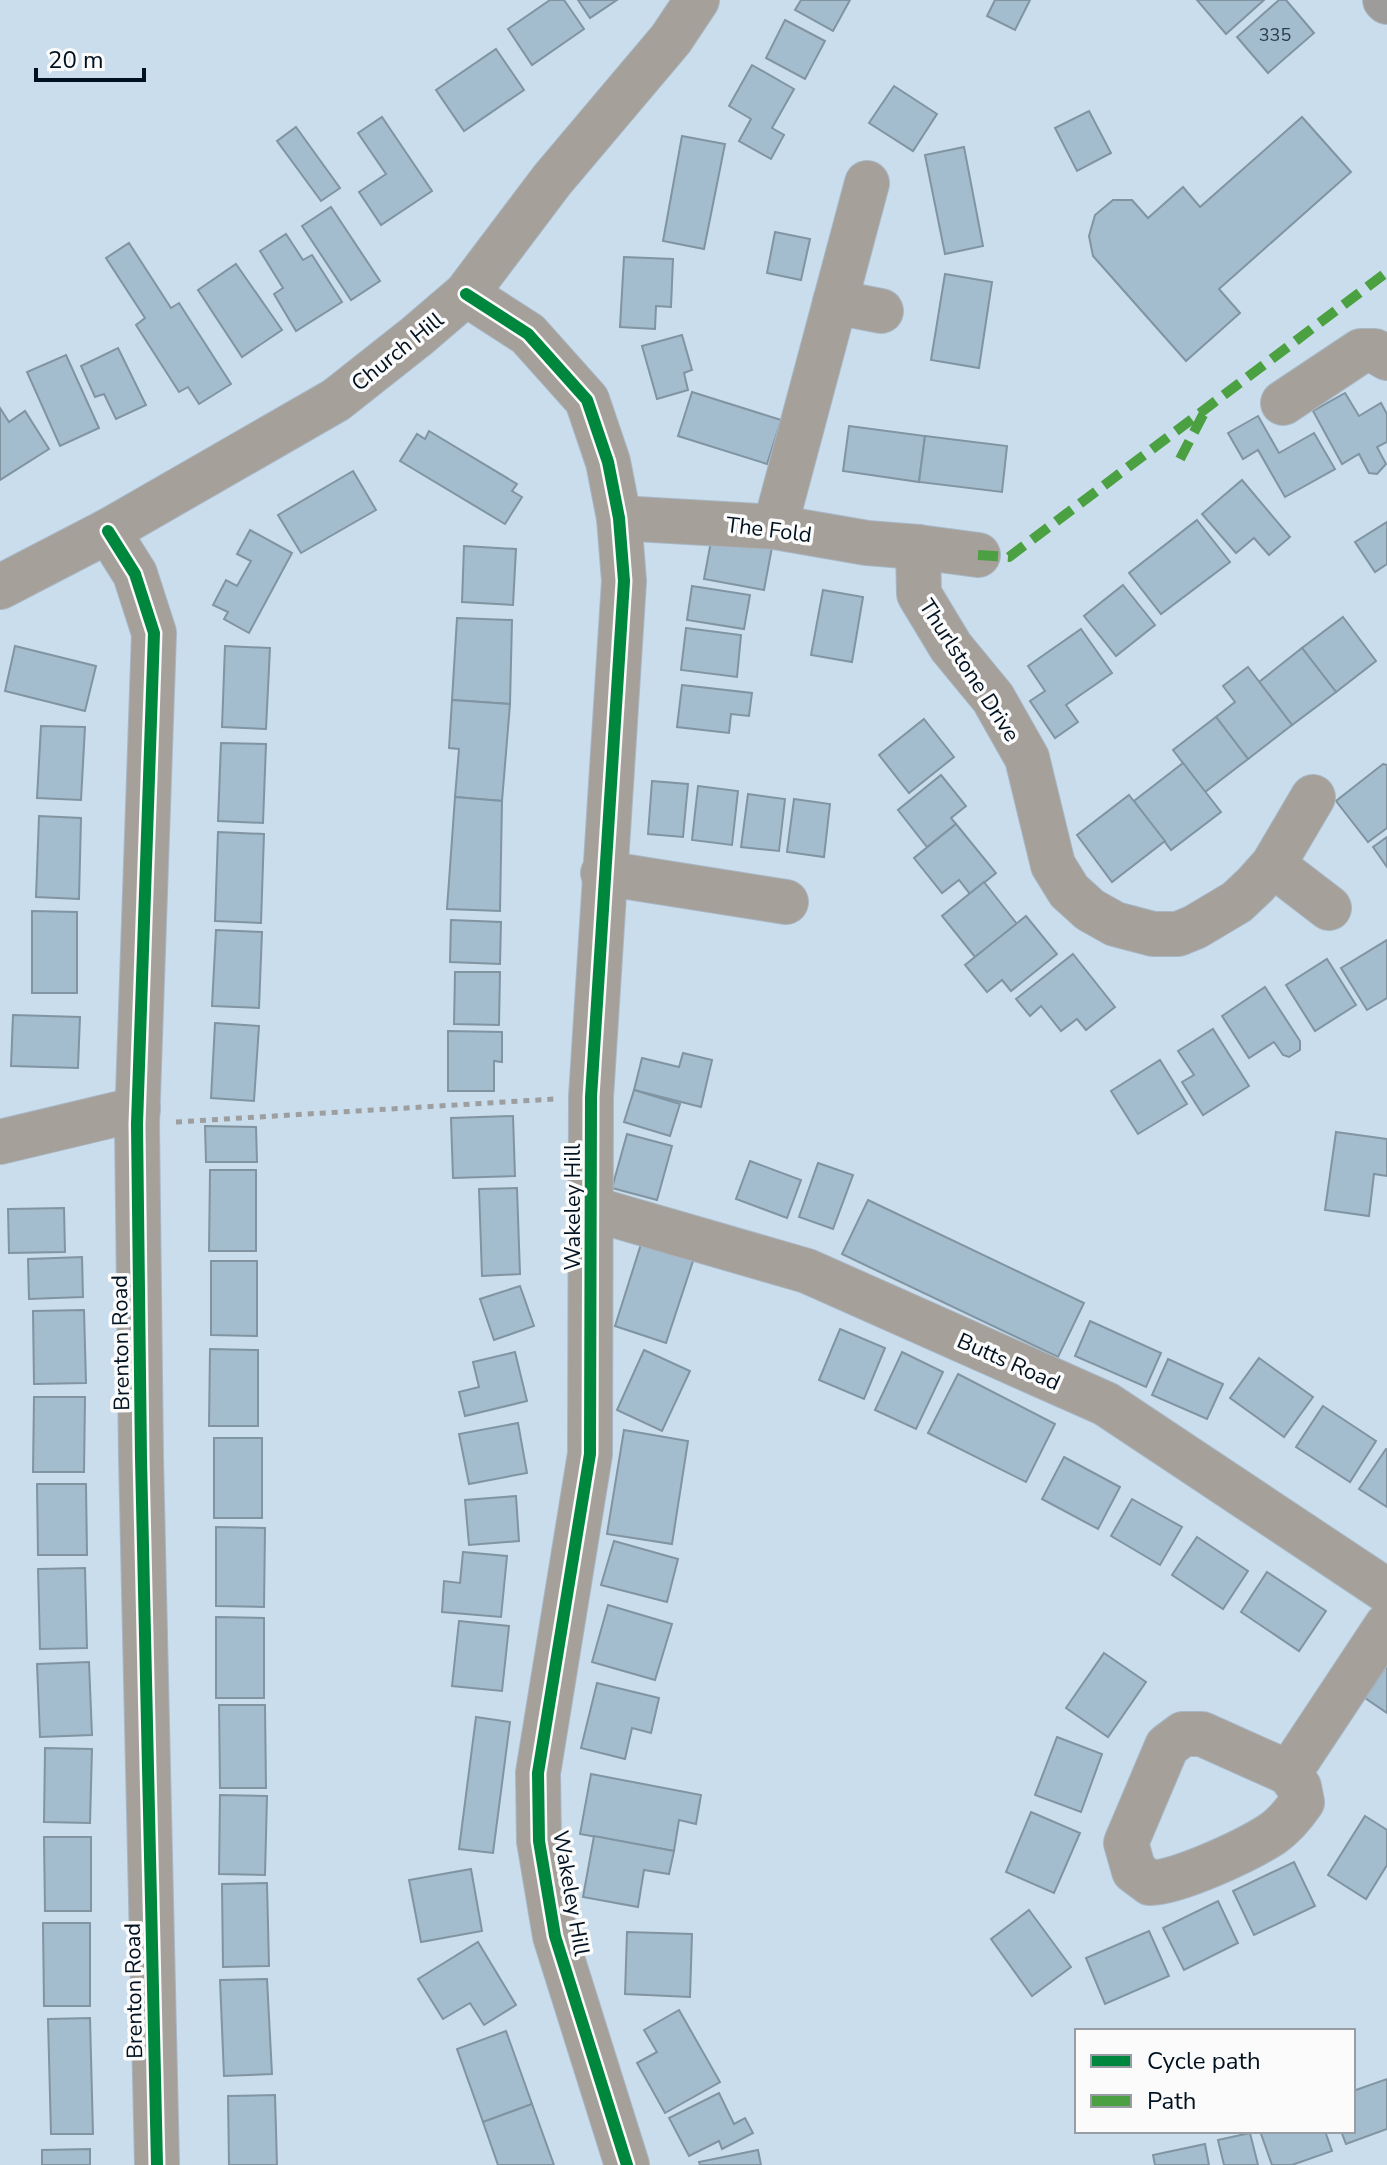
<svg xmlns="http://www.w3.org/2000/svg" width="1387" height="2165" font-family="'Nunito Sans',sans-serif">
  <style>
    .building { fill: #a3bcce; stroke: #8094a2; stroke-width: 2 }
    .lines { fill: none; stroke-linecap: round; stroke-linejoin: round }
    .minor-casing { stroke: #a8b7c5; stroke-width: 46 }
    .highway-casing { stroke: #a8b7c5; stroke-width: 46 }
    .path { stroke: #9d9e9f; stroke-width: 5; stroke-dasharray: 6 6; stroke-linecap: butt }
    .minor { stroke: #a5a09a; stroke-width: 44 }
    .highway { stroke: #9d9c9a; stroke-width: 44 }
    .quiet { stroke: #4ba041; stroke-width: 10; stroke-dasharray: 20 10; stroke-linecap: butt }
    .cycleway-casing { stroke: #fbfbfb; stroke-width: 17 }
    .cycleway { stroke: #00873e; stroke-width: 12 }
    .labels { text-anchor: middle; stroke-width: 7; stroke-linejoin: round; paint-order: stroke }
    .number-label { font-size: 18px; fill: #293c4c }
    .street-label { font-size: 22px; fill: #001120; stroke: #fbfbfb }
  </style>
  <rect width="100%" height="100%" fill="#caddec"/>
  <!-- building -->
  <g class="building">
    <polygon points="550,0 564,0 584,29 532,65 508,29"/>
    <polygon points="578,0 617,0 590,18"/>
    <polygon points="801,0 850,0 833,31 795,10"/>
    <polygon points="995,0 1030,0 1015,30 987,16"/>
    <polygon points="1197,0 1264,0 1226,34"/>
    <polygon points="1279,0 1286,0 1314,33 1268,73 1237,37"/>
    <polygon points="785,20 825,41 805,79 766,58"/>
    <polygon points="496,49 524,90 464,131 436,90"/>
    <polygon points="752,65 794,89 772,128 784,135 771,159 739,141 751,119 729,106"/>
    <polygon points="894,86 937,114 913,151 869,123"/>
    <polygon points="1089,111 1111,153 1077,171 1055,128"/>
    <polygon points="382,117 432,191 381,225 359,192 386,174 358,133"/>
    <polygon points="1302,117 1351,172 1219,289 1240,313 1186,361 1093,256 1089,236 1095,215 1113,200 1132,200 1148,218 1183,187 1200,207"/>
    <polygon points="296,127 340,188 321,201 277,141"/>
    <polygon points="682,136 725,144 704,249 663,241"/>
    <polygon points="964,147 983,246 945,254 925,155"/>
    <polygon points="331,207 380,281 351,300 302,226"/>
    <polygon points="775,232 810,239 801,280 767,273"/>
    <polygon points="286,234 303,260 312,255 342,302 296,331 274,294 283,288 260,251"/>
    <polygon points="129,243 171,308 179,303 231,384 199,404 188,387 179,392 136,325 145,318 106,258"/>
    <polygon points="624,257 673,259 671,307 656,306 655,329 620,327"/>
    <polygon points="236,264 282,330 242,357 198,290"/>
    <polygon points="945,274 992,282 979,368 931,360"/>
    <polygon points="682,335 692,370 684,373 688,390 657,399 642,346"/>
    <polygon points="118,348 146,405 116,419 104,394 95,397 81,366"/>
    <polygon points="66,355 99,428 60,446 27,372"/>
    <polygon points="692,392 781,420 767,464 678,436"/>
    <polygon points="1345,393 1359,416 1381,403 1387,414 1387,442 1377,447 1386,464 1377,474 1369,473 1359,454 1342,464 1313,411"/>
    <polygon points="0,408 9,422 25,411 49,449 0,480"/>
    <polygon points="1258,416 1279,453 1314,433 1335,469 1285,497 1258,450 1243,459 1228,433"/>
    <polygon points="849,426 925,436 919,482 843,471"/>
    <polygon points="429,431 517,484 512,491 522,497 505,524 400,461 417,434 425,439"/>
    <polygon points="925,436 1007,446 1002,492 919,482"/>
    <polygon points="353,471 376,510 301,553 278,515"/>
    <polygon points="1242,480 1290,537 1269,555 1254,538 1236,553 1202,514"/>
    <polygon points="1197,520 1230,562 1161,614 1129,573"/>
    <polygon points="1387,522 1387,564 1375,572 1355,542"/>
    <polygon points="250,530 292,553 249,633 224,619 228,612 213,605 226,580 237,586 251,561 237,554"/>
    <polygon points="712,536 772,547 764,590 704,579"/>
    <polygon points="464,546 516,549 513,605 462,602"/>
    <polygon points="1123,585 1155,625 1116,656 1084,616"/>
    <polygon points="692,586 750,595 744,629 687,620"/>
    <polygon points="823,590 863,597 852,662 811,655"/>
    <polygon points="1343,617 1376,661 1336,692 1302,648"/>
    <polygon points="457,618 512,620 510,704 452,700"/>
    <polygon points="686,628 741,635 737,677 681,670"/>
    <polygon points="1081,629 1112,673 1066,705 1078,722 1055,738 1030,701 1045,691 1028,666"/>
    <polygon points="15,646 96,666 85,711 5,691"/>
    <polygon points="225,646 270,648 266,729 222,727"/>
    <polygon points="1302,648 1336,692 1292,725 1259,682"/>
    <polygon points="1248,667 1292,725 1248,759 1216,717 1235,702 1223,686"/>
    <polygon points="682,685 752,693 749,716 731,714 729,733 677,727"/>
    <polygon points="452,700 510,704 502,801 455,797 459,749 449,748"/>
    <polygon points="1216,717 1248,759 1205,792 1173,750"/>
    <polygon points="924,719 954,757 909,793 879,755"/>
    <polygon points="41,726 85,727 81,800 37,798"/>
    <polygon points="221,743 266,744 263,823 218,821"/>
    <polygon points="1183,763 1221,812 1171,850 1134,801"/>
    <polygon points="1383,764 1387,765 1387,828 1368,842 1336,801"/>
    <polygon points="941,775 966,806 951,818 956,824 927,847 898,810"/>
    <polygon points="652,781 688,784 683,837 648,834"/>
    <polygon points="698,786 738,791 732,845 692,840"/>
    <polygon points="748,794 785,799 779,851 741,847"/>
    <polygon points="1129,795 1165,841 1112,882 1077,835"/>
    <polygon points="455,797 502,801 500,911 447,909"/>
    <polygon points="794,799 830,804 824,857 787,852"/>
    <polygon points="39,816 81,818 79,899 36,897"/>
    <polygon points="956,824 996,873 970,894 959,880 942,893 914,858"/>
    <polygon points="218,832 264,834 261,923 215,921"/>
    <polygon points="1387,837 1387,867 1373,847"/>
    <polygon points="984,882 1017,924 975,957 942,916"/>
    <polygon points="32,911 77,912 77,993 32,993"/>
    <polygon points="1026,916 1057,954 1011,991 1002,980 987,992 965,965"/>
    <polygon points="451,920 501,922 500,964 450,962"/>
    <polygon points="216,930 262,932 259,1008 212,1006"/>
    <polygon points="1387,940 1387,998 1367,1010 1341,968"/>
    <polygon points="1073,954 1115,1007 1086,1030 1077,1019 1061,1031 1041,1006 1030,1016 1016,999"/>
    <polygon points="1327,959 1356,1005 1315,1031 1286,985"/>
    <polygon points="455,972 500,972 499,1025 454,1024"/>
    <polygon points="1265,987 1300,1041 1300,1050 1289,1057 1283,1055 1274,1042 1249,1058 1222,1016"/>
    <polygon points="13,1015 80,1017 78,1068 11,1066"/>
    <polygon points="215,1023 259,1026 254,1101 211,1098"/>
    <polygon points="1213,1029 1249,1086 1203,1115 1182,1082 1194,1075 1178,1051"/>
    <polygon points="448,1031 502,1032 502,1062 494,1061 494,1091 448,1091"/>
    <polygon points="683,1053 712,1060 701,1107 634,1090 642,1058 679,1067"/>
    <polygon points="1160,1060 1187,1104 1138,1134 1111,1091"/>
    <polygon points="634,1090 680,1104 670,1136 624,1122"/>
    <polygon points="513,1116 515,1176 453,1178 451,1118"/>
    <polygon points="205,1126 256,1127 257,1162 206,1162"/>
    <polygon points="1336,1132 1387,1139 1387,1176 1374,1174 1369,1216 1325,1210"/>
    <polygon points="627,1134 672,1146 657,1200 612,1188"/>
    <polygon points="750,1161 801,1180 787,1218 736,1199"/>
    <polygon points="818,1163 853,1175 833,1229 799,1217"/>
    <polygon points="210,1170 256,1170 256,1251 209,1251"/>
    <polygon points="517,1188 520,1274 482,1276 479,1189"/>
    <polygon points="868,1200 1084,1303 1058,1357 842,1254"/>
    <polygon points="64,1208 65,1252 9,1253 8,1209"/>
    <polygon points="642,1241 694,1258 666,1343 615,1326"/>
    <polygon points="82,1257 83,1297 29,1299 28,1259"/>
    <polygon points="211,1261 257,1261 257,1336 211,1335"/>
    <polygon points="520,1286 534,1326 494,1340 480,1299"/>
    <polygon points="84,1310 86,1383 34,1384 33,1311"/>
    <polygon points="1090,1321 1161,1353 1146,1387 1075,1356"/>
    <polygon points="840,1329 885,1348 864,1399 819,1380"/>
    <polygon points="210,1349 258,1350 258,1426 209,1426"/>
    <polygon points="644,1350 690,1371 662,1431 617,1410"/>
    <polygon points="515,1352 527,1401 465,1416 459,1392 479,1387 473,1362"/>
    <polygon points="902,1352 943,1372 916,1429 875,1410"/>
    <polygon points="1259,1358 1313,1397 1284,1437 1230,1398"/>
    <polygon points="1168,1359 1223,1384 1207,1419 1152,1395"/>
    <polygon points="958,1374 1055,1424 1026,1482 928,1433"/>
    <polygon points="34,1397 85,1397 84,1472 33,1472"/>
    <polygon points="1323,1406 1376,1441 1350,1482 1296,1447"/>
    <polygon points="518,1423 527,1473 469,1484 459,1434"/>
    <polygon points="624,1430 688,1441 672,1544 607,1534"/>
    <rect x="214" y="1438" width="48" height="80"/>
    <polygon points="1386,1449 1387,1449 1387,1507 1359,1489"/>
    <polygon points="1064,1457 1120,1487 1098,1529 1042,1499"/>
    <polygon points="37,1484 86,1484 87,1555 38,1555"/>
    <polygon points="516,1496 519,1541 469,1545 465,1500"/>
    <polygon points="1132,1499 1182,1527 1160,1565 1111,1536"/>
    <polygon points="216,1527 265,1528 264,1607 216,1606"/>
    <polygon points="1197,1537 1248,1571 1223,1609 1172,1575"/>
    <polygon points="614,1541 678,1559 667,1602 601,1585"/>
    <polygon points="463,1552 507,1556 501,1617 442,1612 444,1581 460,1583"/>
    <polygon points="85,1568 87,1648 40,1649 38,1569"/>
    <polygon points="1267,1572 1326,1611 1299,1651 1241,1612"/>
    <polygon points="608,1605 672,1624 655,1680 592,1662"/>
    <polygon points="216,1617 264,1618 264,1698 216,1698"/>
    <polygon points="459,1621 509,1626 502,1691 452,1686"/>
    <polygon points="1104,1653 1146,1682 1108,1737 1066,1708"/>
    <polygon points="89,1662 92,1735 40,1737 37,1664"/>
    <polygon points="1387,1665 1387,1713 1365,1698"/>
    <polygon points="597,1683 659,1698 651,1733 632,1728 625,1759 581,1748"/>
    <polygon points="219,1705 265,1705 266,1788 220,1788"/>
    <polygon points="476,1717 510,1722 493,1853 459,1849"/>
    <polygon points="1057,1737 1102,1754 1081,1812 1035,1795"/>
    <polygon points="45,1748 92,1749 90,1823 44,1822"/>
    <polygon points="591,1774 701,1795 696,1824 679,1820 674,1851 580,1834"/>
    <polygon points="220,1795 267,1796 265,1875 219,1874"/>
    <polygon points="1031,1812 1080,1833 1054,1893 1006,1872"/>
    <polygon points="1365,1816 1387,1830 1387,1865 1366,1899 1328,1875"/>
    <polygon points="594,1836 674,1851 669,1874 644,1870 638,1907 583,1897"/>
    <polygon points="44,1837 91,1837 91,1911 45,1911"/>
    <polygon points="1294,1862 1315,1906 1254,1935 1233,1891"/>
    <polygon points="471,1869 482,1931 421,1942 409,1880"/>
    <polygon points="267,1883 269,1966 223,1967 222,1884"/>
    <polygon points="1218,1901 1238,1943 1184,1970 1163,1928"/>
    <polygon points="1029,1910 1071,1967 1032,1996 991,1939"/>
    <polygon points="43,1923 90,1923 90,2006 44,2006"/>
    <polygon points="1149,1931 1169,1976 1105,2004 1086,1958"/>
    <polygon points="627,1932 692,1934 690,1997 625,1994"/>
    <polygon points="478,1942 516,2005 484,2025 470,2003 443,2019 418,1979"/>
    <polygon points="267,1979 272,2074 224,2076 220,1980"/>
    <polygon points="679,2010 720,2082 665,2113 637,2063 657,2052 644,2030"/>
    <polygon points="90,2018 93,2134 51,2134 48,2019"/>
    <polygon points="506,2031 532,2104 483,2122 457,2049"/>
    <polygon points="1387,2079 1387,2129 1346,2144 1341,2131 1353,2131 1353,2091"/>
    <polygon points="719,2093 734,2124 745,2118 753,2133 722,2149 719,2141 689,2156 669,2118"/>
    <polygon points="275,2095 277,2165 229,2165 228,2096"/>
    <polygon points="532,2104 554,2165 498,2165 483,2122"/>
    <polygon points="1260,2131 1325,2131 1332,2151 1292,2165 1272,2165"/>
    <polygon points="1250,2133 1258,2165 1224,2165 1218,2140"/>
    <polygon points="1205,2144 1209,2165 1155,2165 1153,2155"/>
    <polygon points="90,2149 90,2165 42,2165 42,2150"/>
    <polygon points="758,2150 761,2165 700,2165 699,2162"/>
  </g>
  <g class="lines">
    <!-- minor casing -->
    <g class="minor-casing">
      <g id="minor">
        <polyline points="466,294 528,334 587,400 608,462 619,518 624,581 591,1097 590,1454 538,1773 539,1841 555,1936 627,2165"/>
        <polyline points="835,302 881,311"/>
        <polyline points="1283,403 1361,351 1375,351 1387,358"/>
        <polyline points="619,518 775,527 867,543 918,547"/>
        <polyline points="775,527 867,183"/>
        <polyline points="108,531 135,574 154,633 137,1124 141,1458 157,2165"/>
        <polyline points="978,555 918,547 919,594 951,647 993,698 1027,758 1053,865 1069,891 1090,910 1115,924 1153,934 1178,934 1195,927 1237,902 1255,885 1273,865 1313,797"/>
        <polyline points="0,587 108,531 336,400 417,336 466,294 552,180 671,39 697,0"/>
        <polyline points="1273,865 1329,908"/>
        <polyline points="603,873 786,902"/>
        <polyline points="0,1142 138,1109"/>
        <polyline points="593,1209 807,1271 1106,1404 1387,1591"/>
        <path d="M1183 1734H1202L1289 1773 1299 1787 1302 1802C1293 1815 1284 1826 1272 1834 1246 1851 1179 1882 1150 1883L1134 1871 1126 1843 1167 1746Z"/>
        <polyline points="1289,1773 1387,1625"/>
      </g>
    </g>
    <!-- highway casing -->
    <g class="highway-casing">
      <polyline id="highway" points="1385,0 1387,2"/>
    </g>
    <!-- path -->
    <polyline class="path" points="176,1122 554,1099"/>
    <!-- minor -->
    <use href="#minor" class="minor"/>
    <!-- highway -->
    <use href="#highway" class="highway"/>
    <!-- quiet -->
    <g class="quiet">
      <polyline points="1180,459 1204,413"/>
      <polyline points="978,555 1009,557 1387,272"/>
    </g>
    <!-- cycleway casing -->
    <g class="cycleway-casing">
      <g id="cycleway">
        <polyline points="466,294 528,334 587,400 608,462 619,518 624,581 591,1097 590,1454 538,1773 539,1841 555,1936 627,2165"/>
        <polyline points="108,531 135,574 154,633 137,1124 141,1458 157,2165"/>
      </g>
    </g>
    <!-- cycleway -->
    <use href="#cycleway" class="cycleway"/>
  </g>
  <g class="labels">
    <!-- number labels -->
    <g class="number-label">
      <text x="1275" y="41">335</text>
    </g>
    <!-- street labels -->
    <g class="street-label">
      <text transform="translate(397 351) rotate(-39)" y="8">Church Hill</text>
      <text transform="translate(769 529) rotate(7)" y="8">The Fold</text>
      <text transform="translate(970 670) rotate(57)" y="8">Thurlstone Drive</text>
      <text transform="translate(572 1207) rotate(-90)" y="8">Wakeley Hill</text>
      <text transform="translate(120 1343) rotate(-91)" y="8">Brenton Road</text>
      <text transform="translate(1009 1361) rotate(24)" y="8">Butts Road</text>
      <text transform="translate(572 1893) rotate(80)" y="8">Wakeley Hill</text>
      <text transform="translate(133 1991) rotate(-91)" y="8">Brenton Road</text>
    </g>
  </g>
  <!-- legend -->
  <rect x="1075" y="2029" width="280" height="104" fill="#fbfbfb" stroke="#979da3" stroke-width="2"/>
  <rect x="1091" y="2055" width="40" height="12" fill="#00873e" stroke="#979da3" stroke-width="2"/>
  <text x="1147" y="2069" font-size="24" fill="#001120">Cycle path</text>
  <rect x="1091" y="2095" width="40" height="12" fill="#4ba041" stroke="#979da3" stroke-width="2"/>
  <text x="1147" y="2109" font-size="24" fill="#001120">Path</text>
  <!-- scale -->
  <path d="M36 68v12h108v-12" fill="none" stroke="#001120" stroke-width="4"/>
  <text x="48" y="68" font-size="24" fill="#001120" stroke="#fbfbfb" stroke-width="6" paint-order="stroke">20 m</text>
</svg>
